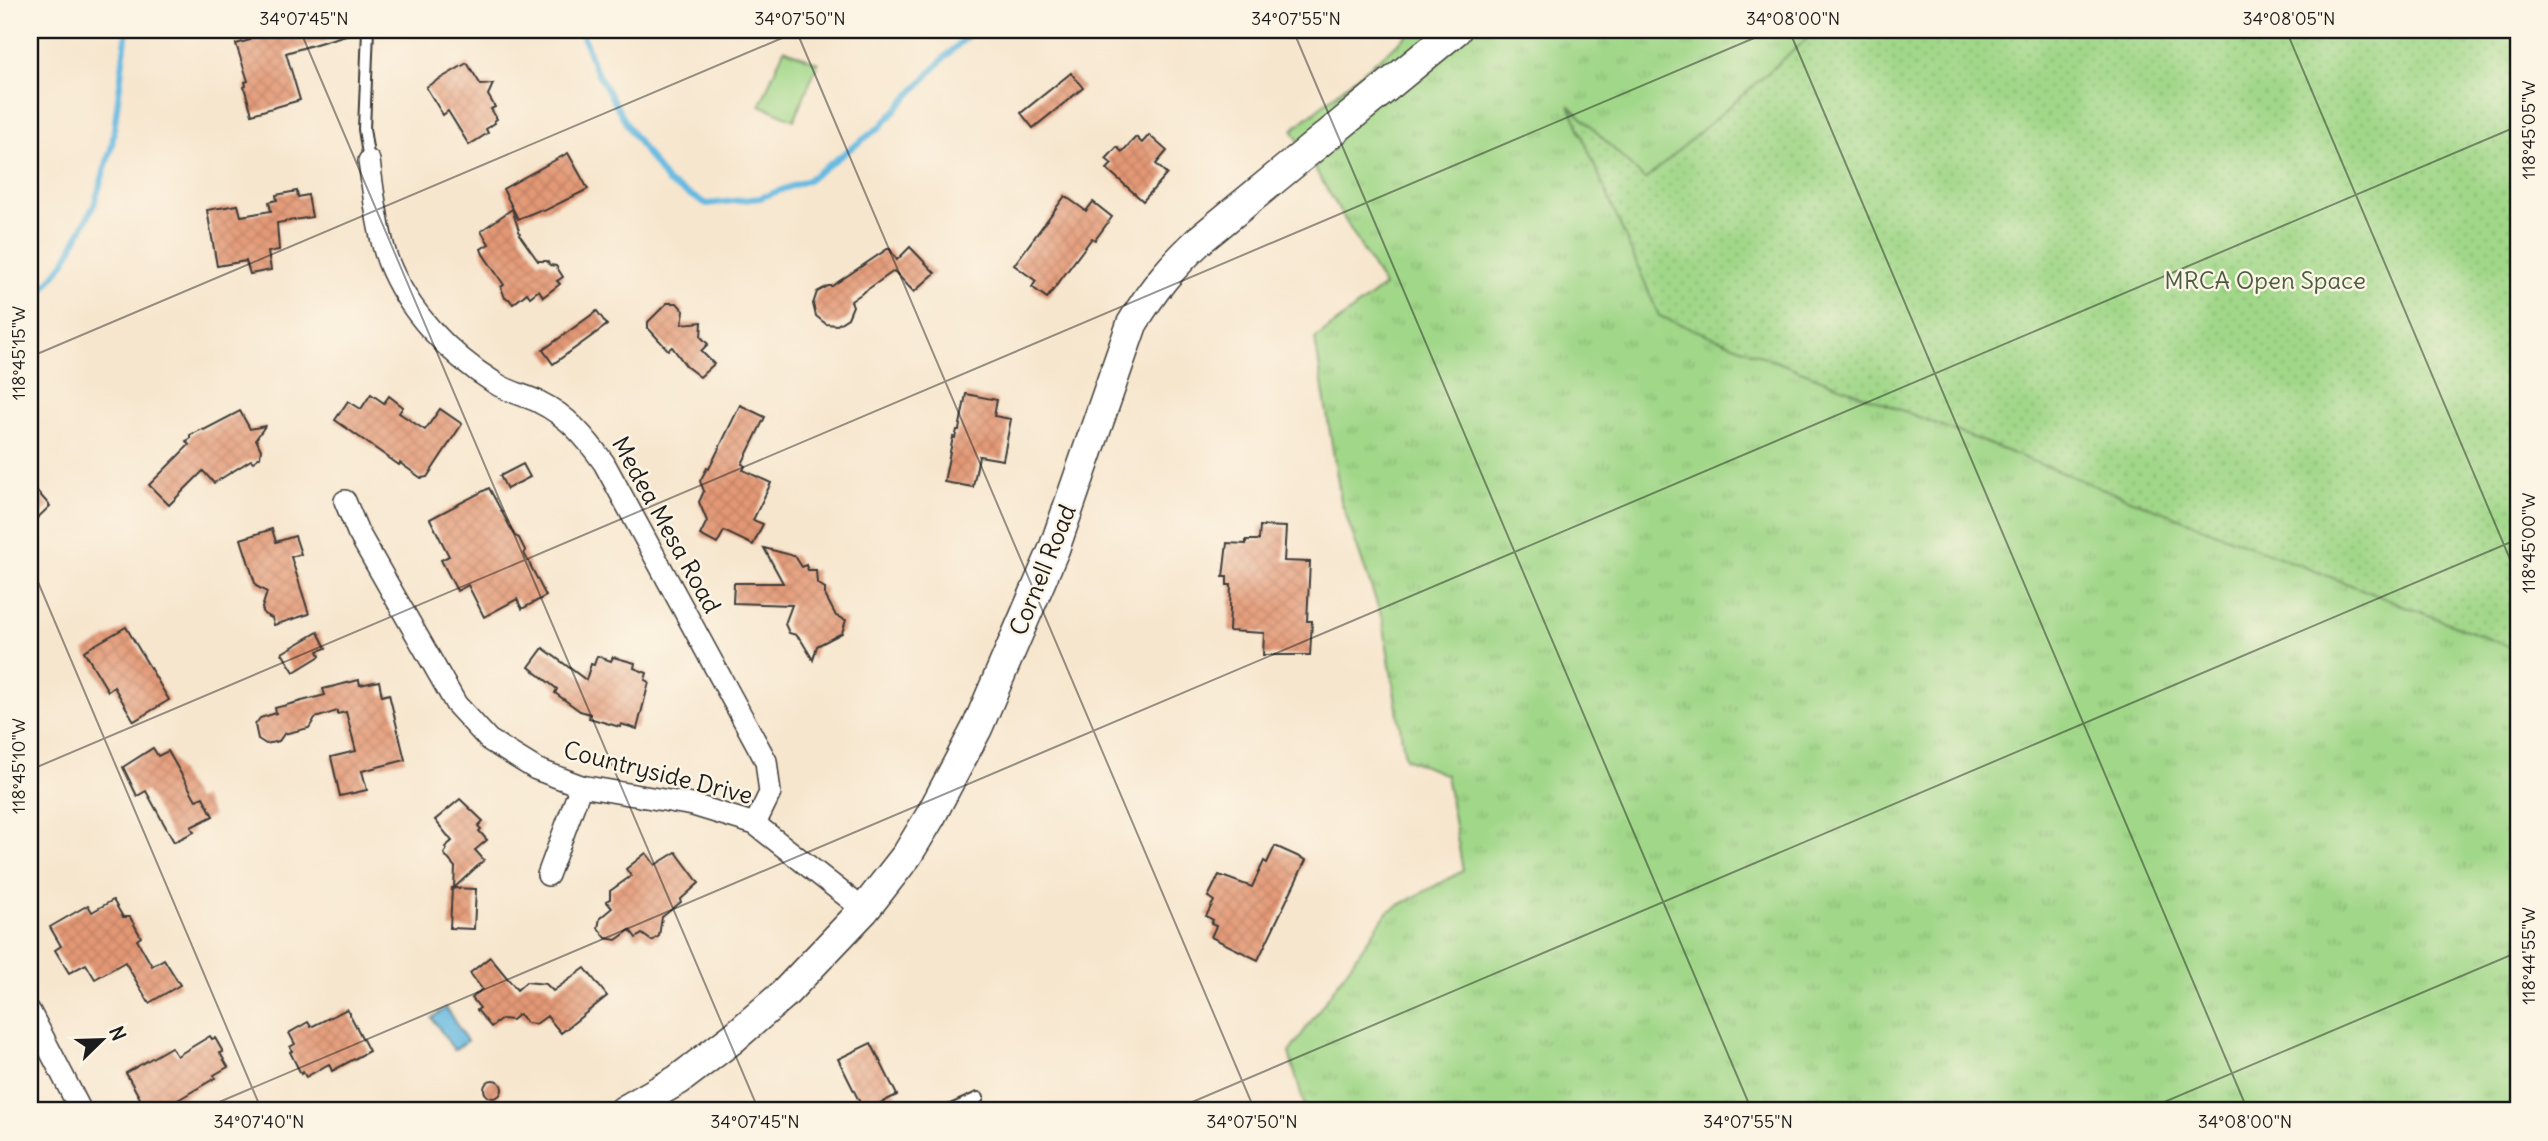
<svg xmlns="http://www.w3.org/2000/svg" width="2548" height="1141" font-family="Delius,sans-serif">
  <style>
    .grass { fill: url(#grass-tufts); stroke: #5e7a52; stroke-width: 2 }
    .park { fill: url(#park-dots); stroke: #5e7a52; stroke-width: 2 }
    .pitch { fill: #a0d788; stroke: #5e7a52; stroke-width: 2 }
    .water { fill: #65b9e1; stroke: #406a7e; stroke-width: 2 }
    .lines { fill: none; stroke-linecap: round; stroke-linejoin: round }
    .stream { stroke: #65b9e1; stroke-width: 6 }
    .building { fill: url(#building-cross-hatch) }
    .lane-casing { stroke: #3d3a37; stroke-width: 14 }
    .street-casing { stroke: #3d3a37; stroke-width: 24 }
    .secondary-casing { stroke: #3d3a37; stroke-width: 33 }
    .lane { stroke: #fff; stroke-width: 10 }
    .street { stroke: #fff; stroke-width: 21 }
    .secondary { stroke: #fff; stroke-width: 30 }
    .ticks { fill: none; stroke: #1c1c1c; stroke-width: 2; stroke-opacity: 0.45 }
    .labels { text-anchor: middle; stroke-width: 5; stroke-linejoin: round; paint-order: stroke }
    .park-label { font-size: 24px; fill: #4a5d42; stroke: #fcf5e5 }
    .street-label { font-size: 24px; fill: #1c1c1c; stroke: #fcf5e5 }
    .neatline { fill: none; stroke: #1c1c1c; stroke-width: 2.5 }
    .ticks-label { font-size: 18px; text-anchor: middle; fill: #1c1c1c }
  </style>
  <defs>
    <pattern id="grass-tufts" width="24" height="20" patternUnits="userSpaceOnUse" patternTransform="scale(1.75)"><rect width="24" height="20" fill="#a0d788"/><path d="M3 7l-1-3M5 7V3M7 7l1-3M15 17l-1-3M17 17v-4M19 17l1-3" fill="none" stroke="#89b875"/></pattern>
    <pattern id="park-dots" width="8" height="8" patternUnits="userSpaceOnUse" patternTransform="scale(1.75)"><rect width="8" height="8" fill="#a0d788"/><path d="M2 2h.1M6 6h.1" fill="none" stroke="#89b875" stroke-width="1.8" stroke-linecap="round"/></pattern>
    <pattern id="building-cross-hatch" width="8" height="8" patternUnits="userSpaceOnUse" patternTransform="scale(1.75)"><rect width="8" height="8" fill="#e39875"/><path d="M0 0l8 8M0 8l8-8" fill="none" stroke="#c28265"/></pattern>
  </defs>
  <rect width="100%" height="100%" fill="#fcf5e5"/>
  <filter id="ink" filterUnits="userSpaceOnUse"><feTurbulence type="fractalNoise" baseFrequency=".0143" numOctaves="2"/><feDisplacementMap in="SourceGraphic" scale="14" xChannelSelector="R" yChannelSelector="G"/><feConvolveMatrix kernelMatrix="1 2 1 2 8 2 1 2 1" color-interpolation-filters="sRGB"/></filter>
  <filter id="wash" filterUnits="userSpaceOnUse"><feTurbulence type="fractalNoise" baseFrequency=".00686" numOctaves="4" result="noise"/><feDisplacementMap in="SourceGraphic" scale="28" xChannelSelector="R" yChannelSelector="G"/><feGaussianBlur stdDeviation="1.57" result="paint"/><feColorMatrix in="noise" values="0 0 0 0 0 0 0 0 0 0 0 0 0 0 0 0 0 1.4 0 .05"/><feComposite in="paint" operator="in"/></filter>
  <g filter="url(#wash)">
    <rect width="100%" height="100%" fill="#f7e6ce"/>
    <!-- grass -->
    <polygon class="grass" points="1414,30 2518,30 2518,1111 1306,1111 1289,1053 1388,911 1463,871 1446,775 1405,758 1383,621 1341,501 1315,339 1384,286 1292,130"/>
    <!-- park -->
    <polygon class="park" points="1817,30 2518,30 2518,650 1659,316 1569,105 1645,180"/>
    <!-- pitch -->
    <polygon class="pitch" points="784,49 818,63 794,120 760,105"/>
    <!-- water -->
    <polygon class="water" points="446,1008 467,1041 454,1050 432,1018"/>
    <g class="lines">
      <!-- stream -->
      <g class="stream">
        <polyline points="581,30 594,67 632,133 668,183 707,204 760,198 808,180 880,127 944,58 974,30"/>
        <polyline points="30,306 64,263 94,205 112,145 127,30"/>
      </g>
    </g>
    <g id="blocks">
      <!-- building -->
      <g class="building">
        <polygon points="247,30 348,30 349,34 286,53 300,100 252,114 244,87 246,86 245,82 248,81 236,44 250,40"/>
        <polygon points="467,63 481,85 493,84 488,95 495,107 491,109 497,119 494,121 495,123 486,129 488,133 469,145 448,111 443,115 426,87"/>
        <polygon points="1071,73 1083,88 1033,128 1021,113"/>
        <polygon points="1149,135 1167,151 1156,164 1167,174 1143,201 1107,169 1112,164 1106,159 1117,147 1122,152 1136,137 1142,143"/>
        <polygon points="568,153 588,189 544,211 540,210 518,219 503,189"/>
        <polygon points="297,191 298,197 308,195 312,217 277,223 279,250 268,252 271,270 250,274 246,261 217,266 207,210 238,205 241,216 271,211 269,202 277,200 276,195"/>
        <polygon points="1065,196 1086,211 1093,202 1112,217 1095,240 1092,238 1047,298 1032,287 1036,281 1014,265"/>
        <polygon points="512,209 521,237 538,261 547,261 550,265 556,266 563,277 557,281 560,284 543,297 539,290 530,297 527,293 513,304 509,299 505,298 501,287 504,285 483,254 481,249 489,244 481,231"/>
        <polygon points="910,247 935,273 914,292 894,271 851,301 853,306 848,318 837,325 826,324 816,316 813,304 817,292 828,286 832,286 889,248 897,260"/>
        <polygon points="667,303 677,303 684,311 682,324 702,322 701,337 708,344 701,351 714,364 700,377 687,367 672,347 668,350 648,328 648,322"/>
        <polygon points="597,311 607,325 553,364 543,350"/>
        <polygon points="371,394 384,403 389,396 403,407 399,413 425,430 440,409 462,424 427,477 421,478 400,463 399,465 335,420 348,401 361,409"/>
        <polygon points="966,394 997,400 994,416 1011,419 1003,460 979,456 973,487 944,482 953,437 955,438 957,430 959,430"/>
        <polygon points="740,405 765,417 742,464 745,466 743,470 771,483 753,520 763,524 753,545 724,531 717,544 700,535 707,521 699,502 704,491 700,481 707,468 709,469"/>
        <polygon points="240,411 250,429 265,426 256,439 261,450 260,457 253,462 251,460 214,483 203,471 169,505 149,485 189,445 186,441 190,439 190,435 202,429 204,430"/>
        <polygon points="523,464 530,477 507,489 500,476"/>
        <polygon points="30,483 50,506 30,525"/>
        <polygon points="489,488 515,536 519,538 525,550 524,553 546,596 522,609 517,599 484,617 468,585 457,591 441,560 449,556 430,519"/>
        <polygon points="1260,526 1286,527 1284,561 1310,562 1307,621 1312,621 1310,655 1263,655 1264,633 1229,631 1231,585 1227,585 1227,577 1223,577 1227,543 1246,544 1246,540 1259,540"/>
        <polygon points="272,529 276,542 295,536 301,554 291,557 309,614 274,625 272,618 264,614 262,608 267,592 256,586 241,539"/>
        <polygon points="764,548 795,556 802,567 806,565 808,570 816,570 817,583 825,588 825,595 836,616 846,620 842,633 817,646 813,660 801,640 796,635 789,633 785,624 792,605 733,603 734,583 783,583"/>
        <polygon points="126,627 169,700 134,721 114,687 108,691 84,651"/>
        <polygon points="318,632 326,648 318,651 320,656 294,672 282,653"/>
        <polygon points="543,648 586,680 591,664 594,665 597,656 611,661 613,657 635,663 634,668 647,673 645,680 649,682 637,729 621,724 620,727 589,718 590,714 580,711 555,693 557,689 529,667"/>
        <polygon points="359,680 360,685 379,681 382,696 389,694 405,760 362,771 367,790 340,796 331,757 356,751 346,712 337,714 337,711 315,718 309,728 284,734 279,741 266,744 258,739 255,725 260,718 276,713 275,708 325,695 323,689"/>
        <polygon points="153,748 158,756 168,751 196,800 203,797 213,816 191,827 194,832 174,842 146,791 137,796 123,767"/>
        <polygon points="460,799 483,821 478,826 481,829 479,831 487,840 475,850 484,860 454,888 455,867 444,854 447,849 445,847 452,841 435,820"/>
        <polygon points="1275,846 1306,860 1258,960 1211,937 1216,926 1211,924 1213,920 1206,916 1214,901 1208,897 1219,875 1252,887 1264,861 1267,863"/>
        <polygon points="676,852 699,883 680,900 681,902 662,917 659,936 652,941 642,934 636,938 630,930 616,940 606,938 598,928 600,918 612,908 606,901 610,899 610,891 631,876 626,869 646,853 655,865"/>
        <polygon points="452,888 476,889 474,929 450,928"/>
        <polygon points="113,900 123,917 130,917 141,937 137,940 152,966 164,959 180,985 149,1003 125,962 95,979 86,964 69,973 55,950 61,946 50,927 88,905 92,912"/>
        <polygon points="490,957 517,990 526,982 546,984 553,991 585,968 607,996 561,1033 547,1016 536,1024 527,1023 519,1014 512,1020 502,1019 491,1027 477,1010 480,1008 472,998 482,989 470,973"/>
        <polygon points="347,1009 369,1051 332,1071 329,1064 306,1077 303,1072 301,1074 290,1052 292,1051 290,1047 295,1044 289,1033 308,1022 311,1027"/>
        <polygon points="210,1036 212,1039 215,1038 223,1052 220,1053 228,1067 214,1075 215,1078 171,1104 169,1101 152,1111 147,1111 126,1073 171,1047 177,1056"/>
        <polygon points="871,1043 897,1095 864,1111 838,1059"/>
        <circle cx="493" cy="1089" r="9"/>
      </g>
    </g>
  </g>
  <g filter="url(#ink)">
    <use href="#blocks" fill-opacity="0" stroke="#3d3a37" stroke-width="2"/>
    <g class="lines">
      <!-- lane casing -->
      <g class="lane-casing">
        <g id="lane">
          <polyline points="368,30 364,129 369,161"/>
          <polyline points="949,1111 978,1098"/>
        </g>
      </g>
      <!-- street casing -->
      <g class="street-casing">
        <g id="street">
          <path d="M369 161C373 189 378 235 388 261 408 312 449 354 495 383 508 392 525 395 539 402 568 416 586 438 604 463L766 761 770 793 755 824"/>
          <polyline points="345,501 358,532 456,704 489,740 536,769 581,786 693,805 755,824 864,910"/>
          <polyline points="548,875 581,786"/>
          <polyline points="30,1012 81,1111"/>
        </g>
      </g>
      <!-- secondary casing -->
      <g class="secondary-casing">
        <path id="secondary" d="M624 1111 678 1080 732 1039 784 994 864 910 907 855 930 817 977 728 1054 549 1132 324C1153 289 1171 267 1201 239L1456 30"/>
      </g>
      <!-- lane -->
      <use href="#lane" class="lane"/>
      <!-- street -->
      <use href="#street" class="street"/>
      <!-- secondary -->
      <use href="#secondary" class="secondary"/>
    </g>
  </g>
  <!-- ticks -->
  <path class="ticks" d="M300 30 759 1111M796 30 1255 1111M1293 30 1752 1111M1789 30 2248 1111M2286 30 2518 578M30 357 801 30M30 563 262 1111M30 770 1773 30M198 1111 2518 126M1171 1111 2518 539M2143 1111 2518 952"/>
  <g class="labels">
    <!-- park labels -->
    <g class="park-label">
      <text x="2265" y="289">MRCA Open Space</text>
    </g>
    <!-- street labels -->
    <g class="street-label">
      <text transform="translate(666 525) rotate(61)" y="8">Medea Mesa Road</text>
      <text transform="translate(1043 570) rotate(-68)" y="8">Cornell Road</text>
      <text transform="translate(658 773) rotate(14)" y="8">Countryside Drive</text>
    </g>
  </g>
  <!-- margin -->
  <rect width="2548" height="1141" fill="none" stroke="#fcf5e5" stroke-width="77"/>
  <!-- north arrow -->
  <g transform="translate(102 1040) rotate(67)" stroke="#fcf5e5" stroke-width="5" paint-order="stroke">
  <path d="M0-5L12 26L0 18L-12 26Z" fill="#1c1c1c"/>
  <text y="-10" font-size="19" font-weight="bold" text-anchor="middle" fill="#1c1c1c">N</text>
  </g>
  <rect x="38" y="38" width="2472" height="1064" class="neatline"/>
  <g class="ticks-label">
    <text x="304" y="25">34°07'45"N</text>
    <text x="800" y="25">34°07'50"N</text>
    <text x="1296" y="25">34°07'55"N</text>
    <text x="1793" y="25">34°08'00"N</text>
    <text x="2289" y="25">34°08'05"N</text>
    <text transform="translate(2529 130) rotate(-90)" y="6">118°45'05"W</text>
    <text transform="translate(19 353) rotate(-90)" y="6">118°45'15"W</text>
    <text transform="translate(2529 543) rotate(-90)" y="6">118°45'00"W</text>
    <text transform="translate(19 766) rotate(-90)" y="6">118°45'10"W</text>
    <text transform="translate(2529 956) rotate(-90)" y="6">118°44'55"W</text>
    <text x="259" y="1128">34°07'40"N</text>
    <text x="755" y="1128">34°07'45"N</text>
    <text x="1252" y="1128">34°07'50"N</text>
    <text x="1748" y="1128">34°07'55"N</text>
    <text x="2245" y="1128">34°08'00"N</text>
  </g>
</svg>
